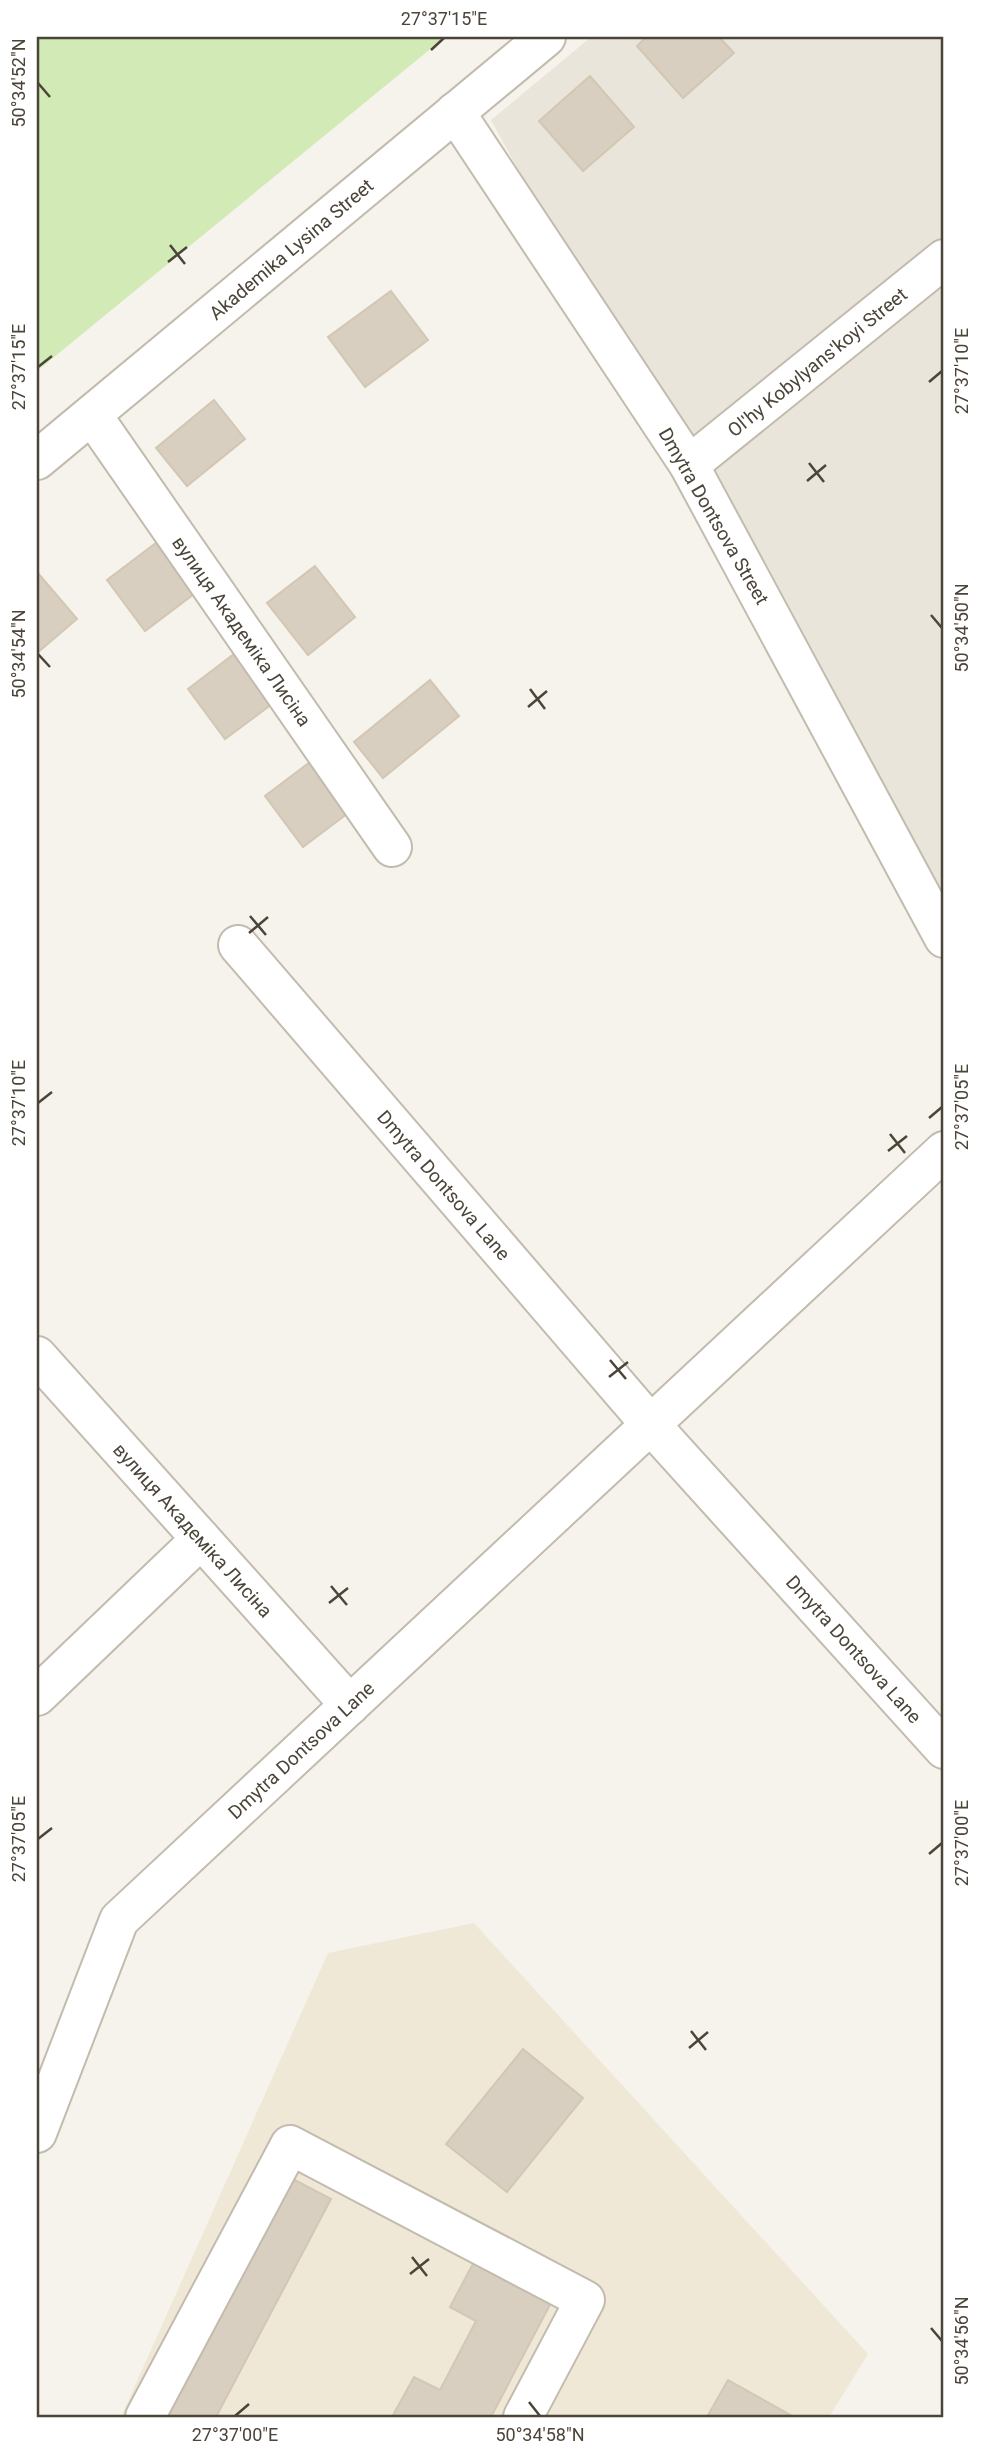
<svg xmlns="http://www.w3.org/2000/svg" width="981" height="2454" font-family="Roboto,sans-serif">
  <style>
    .residential { fill: #eae5da }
    .education { fill: #efe8d6 }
    .green { fill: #d2eab5 }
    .building { fill: #d8cfc1; stroke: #d3c7b4; stroke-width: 2 }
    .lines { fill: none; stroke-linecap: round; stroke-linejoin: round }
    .minor-casing { stroke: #c2bbae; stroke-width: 42 }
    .minor { stroke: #fff; stroke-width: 38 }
    .ticks { fill: none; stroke: #4b4439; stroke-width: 2.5 }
    .labels { text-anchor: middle; stroke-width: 7; stroke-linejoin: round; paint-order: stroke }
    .street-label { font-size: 19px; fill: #4b4439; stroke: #fff }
    .neatline { fill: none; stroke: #4b4439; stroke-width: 2.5 }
    .ticks-label { font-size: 18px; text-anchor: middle; fill: #4b4439 }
  </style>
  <rect width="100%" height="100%" fill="#f6f3ec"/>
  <!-- residential -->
  <polygon class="residential" points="591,37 944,37 944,950 491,120"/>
  <!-- education -->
  <polygon class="education" points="474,1923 868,2354 829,2417 121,2417 328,1953"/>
  <!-- green -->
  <polygon class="green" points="37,37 445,37 37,371"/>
  <!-- building -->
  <g class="building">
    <polygon points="646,37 719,37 734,53 683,98 637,46"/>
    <polygon points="590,76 634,127 583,171 539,121"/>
    <polygon points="391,291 428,340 365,387 328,337"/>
    <polygon points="214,400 245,439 187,486 156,448"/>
    <polygon points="156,543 194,594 145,631 107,580"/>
    <polygon points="315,566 355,617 308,655 267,603"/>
    <polygon points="37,572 77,619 37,653"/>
    <polygon points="238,651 276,701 225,739 188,689"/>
    <polygon points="430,680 459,716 383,778 354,742"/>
    <polygon points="310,762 348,813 303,847 265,796"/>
    <polygon points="523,2049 583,2098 507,2192 446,2144"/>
    <polygon points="285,2175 331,2199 216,2417 157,2417"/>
    <polygon points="476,2258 553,2299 491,2417 392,2417 414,2377 440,2390 476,2321 450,2307"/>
    <polygon points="728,2380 794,2417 707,2417"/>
  </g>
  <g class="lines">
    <!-- minor casing -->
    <g class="minor-casing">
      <g id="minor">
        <polyline points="455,112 689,465 944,938"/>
        <polyline points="92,415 392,847"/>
        <polyline points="37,460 546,37"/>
        <polyline points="689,465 944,259"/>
        <polyline points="238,945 651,1425 944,1749"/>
        <polyline points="37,1356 350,1705"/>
        <polyline points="37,1696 201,1539"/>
        <polyline points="37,2133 119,1920 944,1151"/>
        <polyline points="145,2417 290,2145 585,2300 523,2417"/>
      </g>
    </g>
    <!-- minor -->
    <use href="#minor" class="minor"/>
  </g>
  <!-- ticks -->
  <path class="ticks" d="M431 50 444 38M38 83 50 97M170 245 185 264M168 262 187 247M38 367 52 356M929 382 942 371M809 463 824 482M807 481 826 465M931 615 942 628M38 654 50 667M530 689 545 709M528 707 547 691M250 916 266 935M249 933 268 917M38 1103 52 1092M929 1118 942 1107M890 1134 905 1153M888 1151 907 1136M610 1360 626 1379M609 1377 628 1362M331 1586 347 1605M329 1603 348 1588M38 1839 52 1828M929 1854 942 1843M691 2031 706 2050M689 2048 708 2032M412 2257 427 2276M410 2274 429 2259M931 2328 942 2341M529 2402 540 2416M235 2416 249 2404"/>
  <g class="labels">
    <!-- street labels -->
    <g class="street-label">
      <text transform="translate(291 249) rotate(-40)" y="7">Akademika Lysina Street</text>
      <text transform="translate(817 362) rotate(-39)" y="7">Olʹhy Kobylyansʹkoyi Street</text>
      <text transform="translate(714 516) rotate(60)" y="7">Dmytra Dontsova Street</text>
      <text transform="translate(242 631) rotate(55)" y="7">вулиця Академіка Лисіна</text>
      <text transform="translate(444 1185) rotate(49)" y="7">Dmytra Dontsova Lane</text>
      <text transform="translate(193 1530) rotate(48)" y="7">вулиця Академіка Лисіна</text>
      <text transform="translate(854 1649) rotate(48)" y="7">Dmytra Dontsova Lane</text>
      <text transform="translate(301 1750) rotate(-43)" y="7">Dmytra Dontsova Lane</text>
    </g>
  </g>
  <!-- border -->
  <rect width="981" height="2454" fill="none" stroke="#ffffff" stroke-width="77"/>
  <rect x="38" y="38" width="904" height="2378" class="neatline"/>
  <g class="ticks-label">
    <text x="444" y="25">27°37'15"E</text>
    <text transform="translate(19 83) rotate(-90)" y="6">50°34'52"N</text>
    <text transform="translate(19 367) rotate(-90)" y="6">27°37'15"E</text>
    <text transform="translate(962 371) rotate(-90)" y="6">27°37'10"E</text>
    <text transform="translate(962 628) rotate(-90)" y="6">50°34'50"N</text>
    <text transform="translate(19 654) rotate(-90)" y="6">50°34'54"N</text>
    <text transform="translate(19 1103) rotate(-90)" y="6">27°37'10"E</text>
    <text transform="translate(962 1107) rotate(-90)" y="6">27°37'05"E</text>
    <text transform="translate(19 1839) rotate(-90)" y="6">27°37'05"E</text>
    <text transform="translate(962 1843) rotate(-90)" y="6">27°37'00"E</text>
    <text transform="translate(962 2341) rotate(-90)" y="6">50°34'56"N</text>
    <text x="235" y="2441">27°37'00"E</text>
    <text x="540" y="2441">50°34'58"N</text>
  </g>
</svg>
